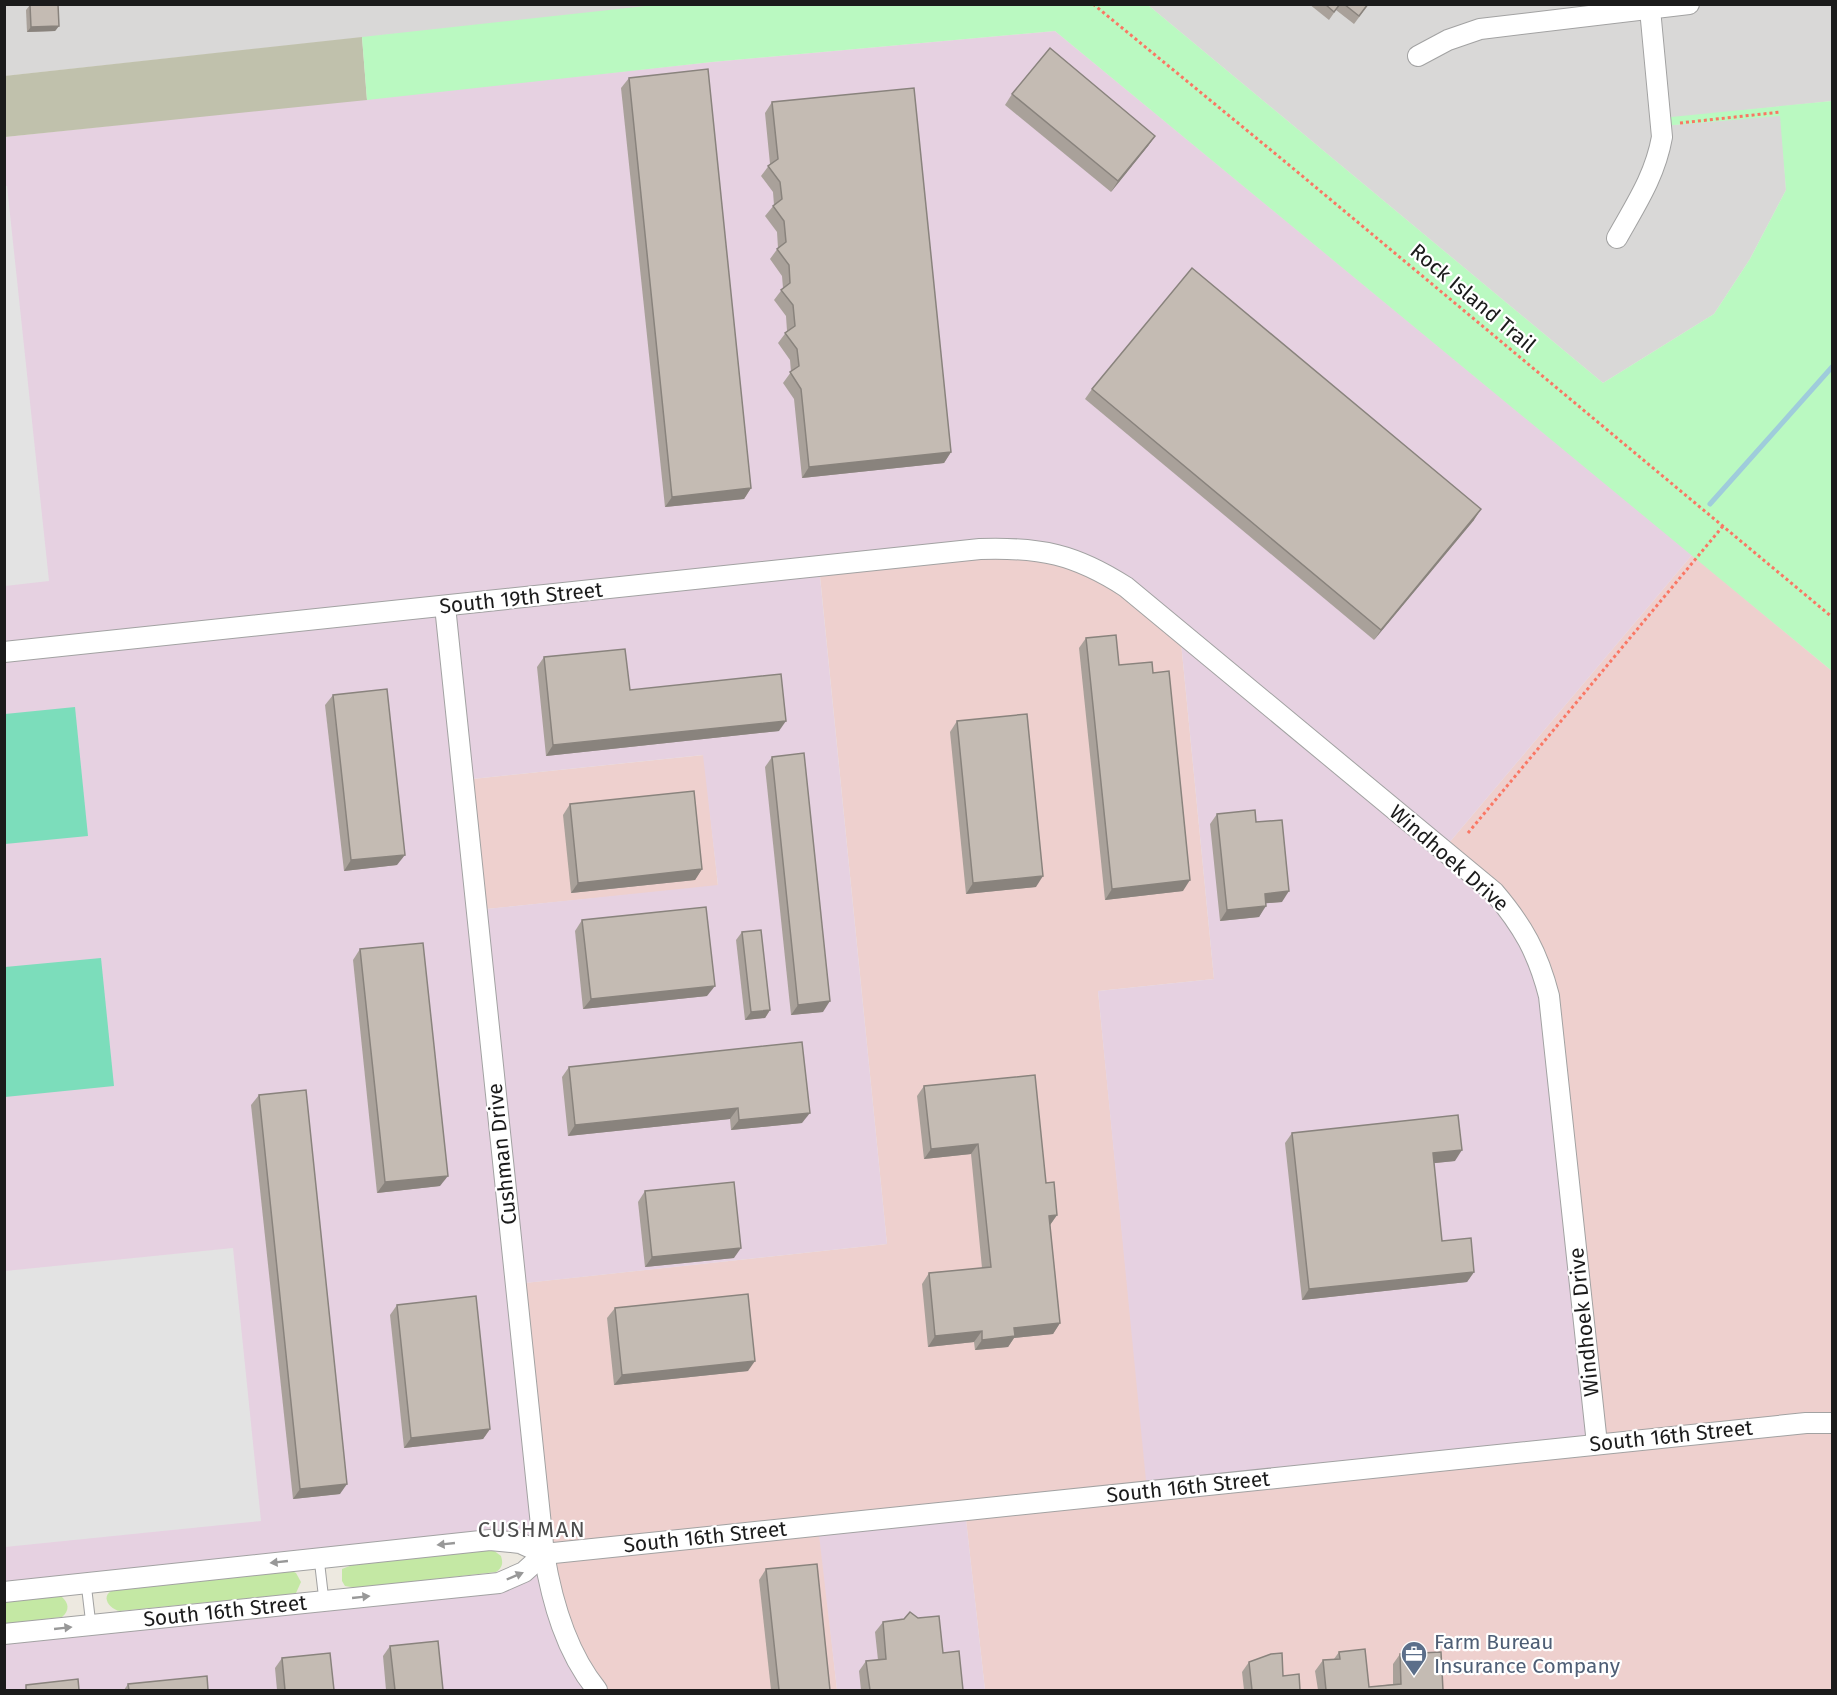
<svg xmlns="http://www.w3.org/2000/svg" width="1837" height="1695" font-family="'Fira Sans',sans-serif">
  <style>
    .residential { fill: #d9d8d7 }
    .commercial { fill: #eed0ce }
    .industrial { fill: #e6d1e1; fill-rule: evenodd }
    .construction { fill: #c0c1ac }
    .grass { fill: #c4e8a4 }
    .park { fill: #baf9c1 }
    .pitch { fill: #7cddbb }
    .parking { fill: #e3e3e3 }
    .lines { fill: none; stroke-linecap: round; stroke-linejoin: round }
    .stream { stroke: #9fccdb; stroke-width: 5 }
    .lane-casing { stroke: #a2a2a2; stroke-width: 11 }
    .street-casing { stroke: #a2a2a2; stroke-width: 22 }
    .path { stroke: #fa7764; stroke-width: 3; stroke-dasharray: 3 3; stroke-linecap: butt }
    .lane { stroke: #fff; stroke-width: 9 }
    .street { stroke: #fff; stroke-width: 20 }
    .wall { fill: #a9a19a }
    .shaded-wall { fill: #89837d }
    .building { fill: #c4bbb3; stroke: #89837d; stroke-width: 1.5 }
    .oneway { fill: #989898 }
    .labels { text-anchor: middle; stroke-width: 4.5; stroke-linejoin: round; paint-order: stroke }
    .street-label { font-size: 21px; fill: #1b1b1b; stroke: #fff }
    .service-label { font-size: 21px; fill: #4e5e75; stroke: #fff; text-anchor: start }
    .neighbourhood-label { font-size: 22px; letter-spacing: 1.5px; fill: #4e4e4e; stroke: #fff }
  </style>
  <rect width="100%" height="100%" fill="#ede9e0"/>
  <!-- residential -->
  <g class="residential">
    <polygon points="5,4 664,5 5,76"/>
    <polygon points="1148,5 1832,5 1832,101 1662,119 1662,126 1781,115 1786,190 1750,259 1714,314 1603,383"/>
  </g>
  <!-- commercial -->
  <g class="commercial">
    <polygon points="980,549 1075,559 1180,632 1214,979 1098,991 1148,1491 1443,850 1692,555 1832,671 1832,1690 985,1690 965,1511 819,1526 837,1690 597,1690 561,1624 515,1284 887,1244 819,566"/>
    <polygon points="704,755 718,886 476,910 463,780"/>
  </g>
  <!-- industrial -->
  <g class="industrial">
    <path d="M1055 31 1692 555 1443 850 1494 892 1542 970 1597 1444 1147 1491 1098 991 1214 979 1180 632 1126 587 1045 551 819 567 887 1244 516 1284 544 1554 597 1690H5L4 1634 499 1583 543 1554 520 1543 5 1592V137L712 62ZM703 755 718 885 477 910 463 780Z"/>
    <polygon points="965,1510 985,1690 837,1690 818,1526"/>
  </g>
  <!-- construction -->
  <polygon class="construction" points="362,37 367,100 5,137 4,76"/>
  <!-- grass -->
  <g class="grass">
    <path d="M493 1550 501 1556C503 1563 503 1567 496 1572L357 1588 345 1586 342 1581V1569L355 1564Z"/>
    <path d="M290 1570 296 1573 301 1582 296 1593 291 1594 120 1611C109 1609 100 1596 113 1590Z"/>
    <path d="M56 1595 61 1596C69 1603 70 1610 62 1617L5 1624 4 1600Z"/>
  </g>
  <!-- park -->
  <polygon class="park" points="664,4 1148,5 1603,383 1714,314 1750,259 1786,190 1780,116 1662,126 1661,118 1832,101 1832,671 1055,31 712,62 367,100 362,37"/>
  <!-- pitch -->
  <g class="pitch">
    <polygon points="75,707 88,836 5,844 5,714"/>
    <polygon points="101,958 114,1086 5,1097 5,967"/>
  </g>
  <!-- parking -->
  <g class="parking">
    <polygon points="5,186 7,186 49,581 5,586"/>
    <polygon points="233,1248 261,1521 5,1547 5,1271"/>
  </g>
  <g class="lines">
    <!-- stream -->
    <polyline class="stream" points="1710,504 1832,367"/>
    <!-- lane casing -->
    <g class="lane-casing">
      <g id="lane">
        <polyline points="319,1558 324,1601"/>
        <polyline points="86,1583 91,1625"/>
      </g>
    </g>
    <!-- street casing -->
    <g class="street-casing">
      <g id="street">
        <polyline points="1418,56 1448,40 1480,29 1689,4"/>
        <path d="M1617 238C1636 204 1655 176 1662 137L1650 9"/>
        <path d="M445 606 544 1554C552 1602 566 1652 597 1690"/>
        <path d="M4 652 980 549C1040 547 1075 554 1126 587L1494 892C1523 926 1538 953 1549 996L1597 1444"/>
        <polyline points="4,1592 490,1540 520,1543 544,1554 1806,1423 1832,1423"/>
        <polyline points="4,1634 499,1583 524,1572 544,1554"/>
      </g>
    </g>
    <!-- path -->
    <g class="path">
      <polyline points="1093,4 1283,160 1832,617"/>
      <polyline points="1680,123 1781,112"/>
      <polyline points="1468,833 1723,526"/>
    </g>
    <!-- lane -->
    <use href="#lane" class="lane"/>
    <!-- street -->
    <use href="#street" class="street"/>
  </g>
  <!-- wall -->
  <g class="wall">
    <polygon points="1309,4 1369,4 1354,24 1336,10 1329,20"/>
    <polygon points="30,5 59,26 55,31 27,32 26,10"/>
    <polygon points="629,78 751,488 744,499 665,507 621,88"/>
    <polygon points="1012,94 1155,136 1148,146 1111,192 1005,105"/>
    <polygon points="772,102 951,452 944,463 802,478 794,399 783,383 791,372 790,360 778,343 787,331 786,316 774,300 783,288 782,276 770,259 778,248 777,232 765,216 774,205 773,192 761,176 770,164 765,113"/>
    <polygon points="1092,389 1474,520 1374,640 1085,399"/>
    <polygon points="1086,638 1119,665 1183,891 1105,900 1079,648"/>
    <polygon points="544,657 630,690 779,731 546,756 537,667"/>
    <polygon points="333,695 397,865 344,871 325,705"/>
    <polygon points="957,721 1036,887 966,894 950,732"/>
    <polygon points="772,757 823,1012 791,1015 765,767"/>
    <polygon points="570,804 702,869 695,880 571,893 563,815"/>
    <polygon points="1217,814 1282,902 1266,903 1259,917 1220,921 1210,824"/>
    <polygon points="582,920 707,996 583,1009 575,931"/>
    <polygon points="742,932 770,1010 765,1018 745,1020 736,940"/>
    <polygon points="360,949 440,1186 377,1193 353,960"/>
    <polygon points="569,1067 802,1123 731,1130 730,1119 568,1136 562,1077"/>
    <polygon points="924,1086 1046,1183 1057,1215 1050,1225 1060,1323 1053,1334 1014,1338 1008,1347 975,1350 974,1342 928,1347 922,1284 929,1273 982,1268 971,1154 924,1159 917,1096"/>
    <polygon points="259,1095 340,1494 293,1499 251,1105"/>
    <polygon points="1292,1133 1455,1161 1434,1163 1442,1241 1474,1272 1467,1282 1302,1300 1285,1143"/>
    <polygon points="645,1191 734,1258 645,1267 638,1202"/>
    <polygon points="397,1305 490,1429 483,1439 404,1448 390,1315"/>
    <polygon points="615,1308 748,1371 614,1385 607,1318"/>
    <polygon points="766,1569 830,1690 771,1690 759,1580"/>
    <polygon points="883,1622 943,1653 963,1690 861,1690 859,1671 866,1661 878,1660 875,1632"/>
    <polygon points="390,1646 443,1690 386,1690 383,1656"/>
    <polygon points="1339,1652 1369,1687 1393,1684 1393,1664 1400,1654 1443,1690 1318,1690 1315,1671 1323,1660 1334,1659"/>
    <polygon points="282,1658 334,1690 277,1690 275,1668"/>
    <polygon points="1249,1662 1283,1676 1300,1690 1244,1690 1242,1672"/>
    <polygon points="128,1684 208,1690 124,1690"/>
  </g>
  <!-- shaded-wall -->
  <g class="shaded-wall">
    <polygon points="59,26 55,31 27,32 31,27"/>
    <polygon points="1155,136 1148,146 1111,192 1118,181"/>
    <polygon points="951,452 944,463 802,478 809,467"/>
    <polygon points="751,488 744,499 665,507 672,497"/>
    <polygon points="1481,509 1474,520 1374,640 1381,630"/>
    <polygon points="786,721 779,731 546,756 553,745"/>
    <polygon points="405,855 397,865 344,871 351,860"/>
    <polygon points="702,869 695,880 571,893 578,883"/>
    <polygon points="1043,876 1036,887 966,894 973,883"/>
    <polygon points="1190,880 1183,891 1105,900 1112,889"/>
    <polygon points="1289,891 1282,902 1258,904 1265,894"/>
    <polygon points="1266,906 1259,917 1220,921 1227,910"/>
    <polygon points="715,986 707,996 583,1009 591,999"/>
    <polygon points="830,1001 823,1012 791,1015 798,1005"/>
    <polygon points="770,1010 765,1018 745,1020 751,1012"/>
    <polygon points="738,1108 730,1119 568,1136 575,1125"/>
    <polygon points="810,1113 802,1123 731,1130 739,1120"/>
    <polygon points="978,1144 971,1154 924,1159 931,1149"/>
    <polygon points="1462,1150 1455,1161 1426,1164 1433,1153"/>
    <polygon points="448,1176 440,1186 377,1193 385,1182"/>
    <polygon points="1057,1215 1050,1225 1049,1216"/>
    <polygon points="741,1248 734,1258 645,1267 652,1257"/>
    <polygon points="1474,1272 1467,1282 1302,1300 1309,1289"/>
    <polygon points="1060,1323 1053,1334 1014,1338 1008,1347 975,1350 982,1340 1014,1328"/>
    <polygon points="982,1331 974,1342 928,1347 935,1336"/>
    <polygon points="755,1361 748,1371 614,1385 622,1375"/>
    <polygon points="490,1429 483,1439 404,1448 411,1438"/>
    <polygon points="347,1484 340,1494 293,1499 300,1489"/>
  </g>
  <!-- building -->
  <g class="building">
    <polygon points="58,4 59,26 31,27 30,5"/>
    <polygon points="1325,4 1340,4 1334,12"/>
    <polygon points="1344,4 1368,4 1359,16"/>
    <polygon points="1050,48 1155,136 1118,181 1012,94"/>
    <polygon points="708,69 751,488 672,497 629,78"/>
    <polygon points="914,88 951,452 809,467 801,389 790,372 799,366 797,349 785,333 795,326 793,305 781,290 790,283 789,265 777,249 786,242 784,221 773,206 782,199 780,182 768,166 778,159 772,102"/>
    <polygon points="1192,268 1481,509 1381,630 1092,389"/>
    <polygon points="1116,635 1119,665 1152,662 1153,673 1169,671 1190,880 1112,889 1086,638"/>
    <polygon points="625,649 630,690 781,674 786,721 553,745 544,657"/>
    <polygon points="387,689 405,855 351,860 333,695"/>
    <polygon points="1027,714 1043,876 973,883 957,721"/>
    <polygon points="804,753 830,1001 798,1005 772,757"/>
    <polygon points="694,791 702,869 578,883 570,804"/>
    <polygon points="1255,810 1256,822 1282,820 1289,891 1265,894 1266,906 1227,910 1217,814"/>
    <polygon points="706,907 715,986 591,999 582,920"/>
    <polygon points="761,930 770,1010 751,1012 742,932"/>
    <polygon points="423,943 448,1176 385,1182 360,949"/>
    <polygon points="802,1042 810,1113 739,1120 738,1108 575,1125 569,1067"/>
    <polygon points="1035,1075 1046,1183 1054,1182 1057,1215 1049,1216 1060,1323 1014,1328 1015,1336 982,1340 982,1331 935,1336 929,1273 991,1267 978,1144 931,1149 924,1086"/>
    <polygon points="306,1090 347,1484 300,1489 259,1095"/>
    <polygon points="1458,1115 1462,1150 1433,1153 1442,1241 1471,1238 1474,1272 1309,1289 1292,1133"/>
    <polygon points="734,1182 741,1248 652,1257 645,1191"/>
    <polygon points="748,1294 755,1361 622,1375 615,1308"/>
    <polygon points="476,1296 490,1429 411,1438 397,1305"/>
    <polygon points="817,1564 830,1690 779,1690 766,1569"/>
    <polygon points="910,1612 918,1618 939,1616 943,1653 959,1651 963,1690 870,1690 866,1661 886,1659 883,1622 904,1619"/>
    <polygon points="438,1641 443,1690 395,1690 390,1646"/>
    <polygon points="1365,1649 1369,1687 1401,1684 1400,1654 1441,1652 1443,1690 1326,1690 1323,1660 1340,1659 1339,1652"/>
    <polygon points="330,1653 334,1690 285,1690 282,1658"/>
    <polygon points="1282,1653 1283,1676 1299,1674 1300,1690 1252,1690 1249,1662 1271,1654"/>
    <polygon points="207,1676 208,1690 129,1690 128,1684"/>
    <polygon points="78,1679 79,1690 26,1690 26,1685"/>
  </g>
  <!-- one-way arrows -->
  <defs><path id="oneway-solid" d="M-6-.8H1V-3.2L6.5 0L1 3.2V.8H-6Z" transform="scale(1.5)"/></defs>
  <g class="oneway">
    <use href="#oneway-solid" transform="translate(446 1544) rotate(174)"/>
    <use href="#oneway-solid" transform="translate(279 1562) rotate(174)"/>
    <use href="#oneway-solid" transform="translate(515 1576) rotate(-23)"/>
    <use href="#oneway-solid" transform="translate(361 1597) rotate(-6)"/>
    <use href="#oneway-solid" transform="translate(63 1628) rotate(-6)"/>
  </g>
  <!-- icons -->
  <defs>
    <g id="office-pin" transform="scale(1.35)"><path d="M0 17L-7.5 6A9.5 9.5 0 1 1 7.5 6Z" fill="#5c6f8a" stroke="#fff"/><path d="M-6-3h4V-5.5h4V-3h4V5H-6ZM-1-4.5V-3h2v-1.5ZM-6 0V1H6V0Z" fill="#fff"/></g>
  </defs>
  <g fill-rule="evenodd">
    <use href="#office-pin" x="1414" y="1654"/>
  </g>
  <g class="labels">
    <!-- street labels -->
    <g class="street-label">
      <text transform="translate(1473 298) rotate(40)" y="7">Rock Island Trail</text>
      <text transform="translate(521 598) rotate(-6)" y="7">South 19th Street</text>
      <text transform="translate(1449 858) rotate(41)" y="7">Windhoek Drive</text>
      <text transform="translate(502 1154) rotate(-96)" y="7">Cushman Drive</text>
      <text transform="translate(1584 1322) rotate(-96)" y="7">Windhoek Drive</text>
      <text transform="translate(1671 1436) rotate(-6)" y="7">South 16th Street</text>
      <text transform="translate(1188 1487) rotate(-6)" y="7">South 16th Street</text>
      <text transform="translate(705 1537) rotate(-6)" y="7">South 16th Street</text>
      <text transform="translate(225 1611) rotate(-6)" y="7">South 16th Street</text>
    </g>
    <!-- service labels -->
    <g class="service-label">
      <text x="1434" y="1649">Farm Bureau<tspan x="1434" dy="24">Insurance Company</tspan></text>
    </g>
    <!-- neighbourhood labels -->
    <g class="neighbourhood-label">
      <text x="532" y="1537">CUSHMAN</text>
    </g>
  </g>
  <!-- border -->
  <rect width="1837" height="1695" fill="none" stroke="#1b1b1b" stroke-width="12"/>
</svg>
